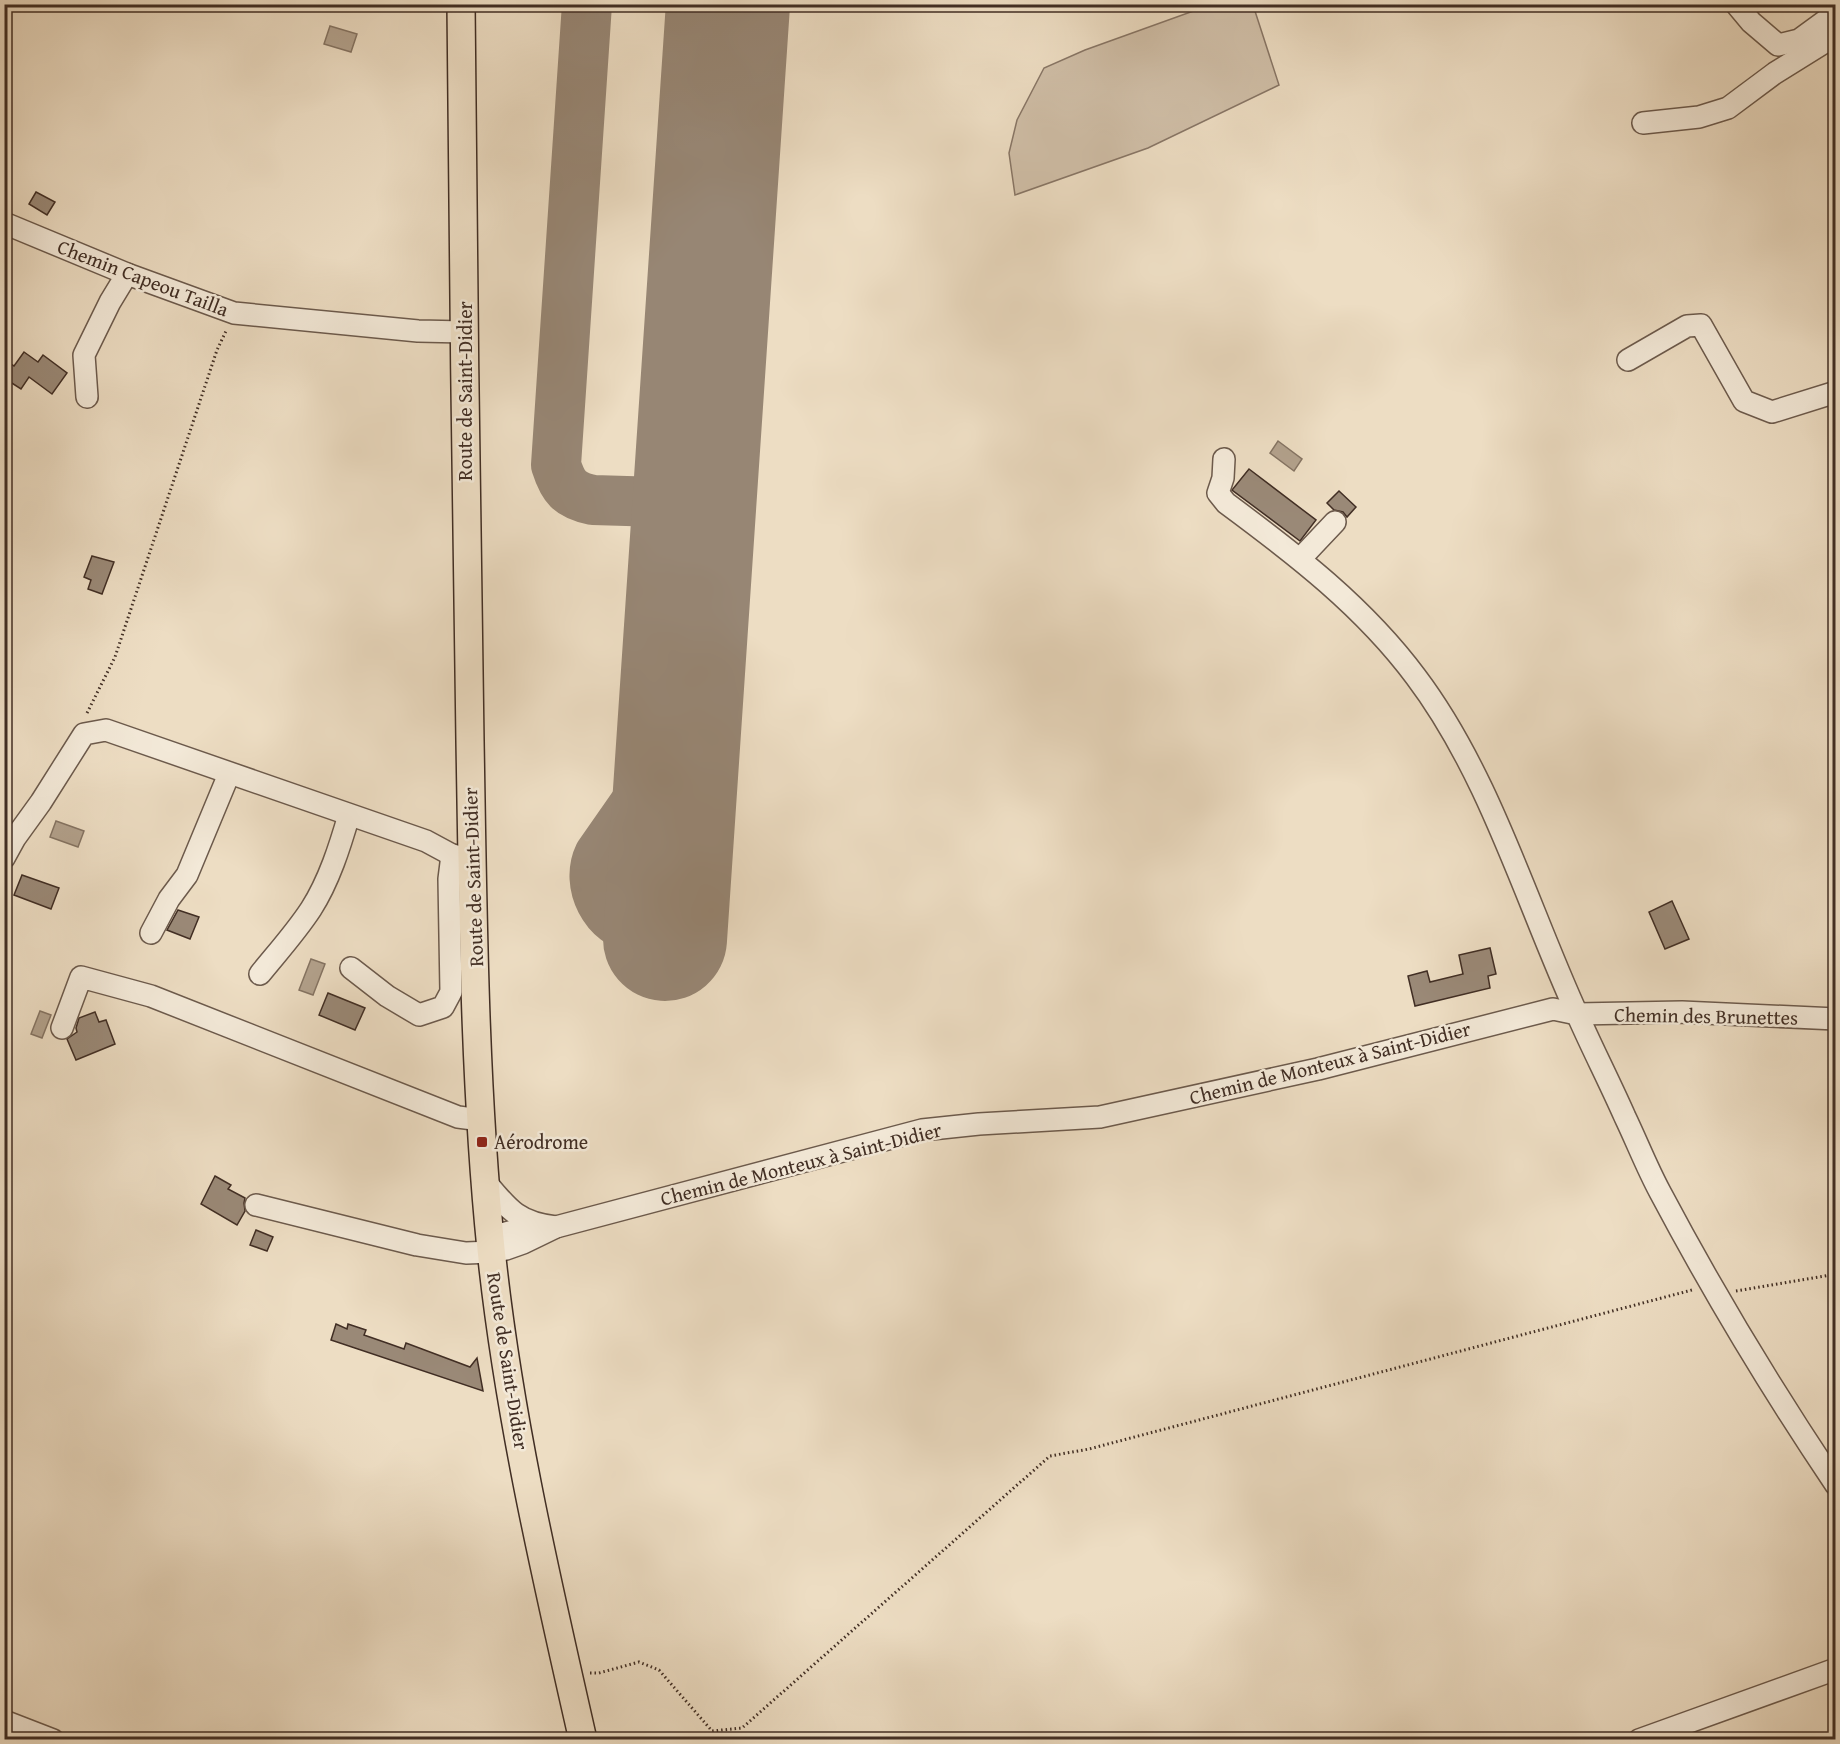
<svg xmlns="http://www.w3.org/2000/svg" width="1840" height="1744" font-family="'Gentium Book Plus',serif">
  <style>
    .green { fill: #d0bfa8; stroke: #887666; stroke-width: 1.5 }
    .water { fill: #b3a28d; stroke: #857463; stroke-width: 1.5 }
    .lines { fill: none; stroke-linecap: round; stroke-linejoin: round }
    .taxiway { stroke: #978674; stroke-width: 50 }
    .runway { stroke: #978674; stroke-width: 124 }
    .building { fill: #9a8977; stroke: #412e24; stroke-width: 1.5 }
    .minor-casing { stroke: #6c5a4c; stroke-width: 24 }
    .major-casing { stroke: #412e24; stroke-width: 30 }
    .path { stroke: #412e24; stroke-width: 3; stroke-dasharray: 1.5 3; stroke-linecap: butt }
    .minor { stroke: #f3e9d8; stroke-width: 21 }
    .major { stroke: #edddc3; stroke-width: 27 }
    .poi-dot { fill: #8f2418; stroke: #f3e9d8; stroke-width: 2 }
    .labels { text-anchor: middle; stroke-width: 5; stroke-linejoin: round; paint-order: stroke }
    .street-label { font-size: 20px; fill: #412e24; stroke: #f3e9d8 }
    .poi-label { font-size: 20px; fill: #412e24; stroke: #f3e9d8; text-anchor: start }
  </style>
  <rect width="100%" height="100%" fill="#edddc3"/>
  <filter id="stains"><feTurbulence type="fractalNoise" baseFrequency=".00333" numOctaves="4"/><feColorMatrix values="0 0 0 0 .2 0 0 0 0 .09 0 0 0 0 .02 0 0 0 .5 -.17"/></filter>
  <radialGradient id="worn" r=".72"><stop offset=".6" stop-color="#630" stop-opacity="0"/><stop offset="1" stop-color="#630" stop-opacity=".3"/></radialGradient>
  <!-- green -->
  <polygon class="green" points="1210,5 1253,5 1279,85 1148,148 1015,195 1009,153 1017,120 1044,68 1085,50"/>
  <!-- water -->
  <g class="water">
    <polygon points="330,26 357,34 351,52 324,44"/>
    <polygon points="1278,441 1302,459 1294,471 1270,453"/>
    <polygon points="56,821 84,831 78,847 50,837"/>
    <polygon points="311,959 325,964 313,995 299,990"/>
    <polygon points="40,1011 51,1015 42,1038 31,1034"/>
  </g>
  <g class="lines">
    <!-- taxiway -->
    <g class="taxiway">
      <path d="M587 4 556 465C563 487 569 495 593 500L694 503"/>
      <path d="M665 921C657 925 648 931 638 929 605 925 585 884 599 855L680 739"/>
    </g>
    <!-- runway -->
    <polyline class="runway" points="665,939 728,4"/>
  </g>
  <!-- building -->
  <g class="building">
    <polygon points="36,192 55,202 47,215 29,204"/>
    <polygon points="24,352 38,362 43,355 67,373 52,394 29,377 21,389 4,378 4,360 14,366"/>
    <polygon points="1249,469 1316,520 1300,541 1232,490"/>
    <polygon points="1339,491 1356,507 1347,517 1343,512 1334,510 1327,503"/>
    <polygon points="92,556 114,562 102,594 88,589 91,580 84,577"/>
    <polygon points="22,875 59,888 51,909 14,895"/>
    <polygon points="1672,901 1689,939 1665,949 1649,912"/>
    <polygon points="178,910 199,917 190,939 167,930"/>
    <polygon points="1490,948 1496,974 1488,976 1490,988 1415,1006 1408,976 1427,971 1430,982 1463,974 1459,955"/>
    <polygon points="328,993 365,1008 355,1030 319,1015"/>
    <polygon points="95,1012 99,1022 106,1020 115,1044 76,1060 67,1039 77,1032 76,1028 79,1018"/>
    <polygon points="215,1176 231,1185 228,1189 245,1198 244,1203 245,1211 237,1225 201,1204"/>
    <polygon points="256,1230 273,1237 267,1251 250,1245"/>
    <polygon points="336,1324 347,1329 348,1324 366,1330 364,1335 387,1343 404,1349 406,1343 470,1367 477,1358 483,1391 331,1340"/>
  </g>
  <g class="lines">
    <!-- minor casing -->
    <g class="minor-casing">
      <g id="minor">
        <polyline points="1736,4 1751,22 1778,45 1799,40 1836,13"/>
        <polyline points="1643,123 1699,117 1728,108 1775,73 1836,35"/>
        <polyline points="4,223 127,274 234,313 418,331 465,332"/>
        <polyline points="1628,360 1687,326 1701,325 1744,401 1772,412 1836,392"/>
        <polyline points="87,397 84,355 110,302 127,274"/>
        <path d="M1224 459 1223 478 1218 493 1226 503C1295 554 1364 607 1416 677 1490 775 1527 905 1578 1016 1593 1050 1610 1083 1625 1117 1637 1142 1647 1168 1660 1192 1713 1292 1772 1390 1836 1485"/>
        <polyline points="1301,558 1335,522"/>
        <polyline points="4,858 15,838 41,802 84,734 106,730 426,841 452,855 472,860"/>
        <polyline points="151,933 169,899 187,875 229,774"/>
        <polyline points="351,968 387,996 419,1015 443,1007 451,992 449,879 452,855"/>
        <path d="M260 974C277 953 296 932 311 909 329 881 340 846 349 815"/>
        <polyline points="62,1028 81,977 151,996 458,1117 481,1120"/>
        <path d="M485 1181C508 1209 518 1223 556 1227"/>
        <polyline points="256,1205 417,1245 466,1253 492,1252 506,1249 523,1243 556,1227 922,1130 979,1124 1100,1117 1318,1069 1553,1009 1577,1014 1682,1012 1836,1019"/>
        <polyline points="490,1237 537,1225"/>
        <polyline points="4,1721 53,1740"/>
        <polyline points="1639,1740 1836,1669"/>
      </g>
    </g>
    <!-- major casing -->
    <g class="major-casing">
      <path id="major" d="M461 4C464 250 465 495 470 741 473 910 474 1080 491 1249 508 1414 546 1577 583 1740"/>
    </g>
    <!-- path -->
    <g class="path">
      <polyline points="87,713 115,657 217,350 226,331"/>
      <polyline points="1736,1291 1836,1274"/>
      <polyline points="590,1673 599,1673 639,1662 659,1670 712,1731 742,1728 1050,1456 1089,1449 1692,1290"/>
    </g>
    <!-- minor -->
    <use href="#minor" class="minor"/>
    <!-- major -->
    <use href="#major" class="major"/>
  </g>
  <!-- markers -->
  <rect class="poi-dot" x="476" y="1136" width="12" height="12" rx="3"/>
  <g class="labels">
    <!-- street labels -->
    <g class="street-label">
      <text transform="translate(143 278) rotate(21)" y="7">Chemin Capeou Tailla</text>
      <text transform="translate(465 391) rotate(-90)" y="7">Route de Saint-Didier</text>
      <text transform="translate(473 877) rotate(-92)" y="7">Route de Saint-Didier</text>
      <text transform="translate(1706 1016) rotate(1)" y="7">Chemin des Brunettes</text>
      <text transform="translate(1330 1063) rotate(-14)" y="7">Chemin de Monteux à Saint-Didier</text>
      <text transform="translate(801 1164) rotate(-14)" y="7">Chemin de Monteux à Saint-Didier</text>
      <text transform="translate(508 1361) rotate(81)" y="7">Route de Saint-Didier</text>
    </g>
    <!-- poi labels -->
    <g class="poi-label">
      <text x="494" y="1149">Aérodrome</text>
    </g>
  </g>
  <!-- margin -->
  <rect width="1840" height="1744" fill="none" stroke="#edddc3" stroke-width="24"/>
  <rect x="6" y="6" width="1828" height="1732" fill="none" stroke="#412e24" stroke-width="3"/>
  <rect x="12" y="12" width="1816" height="1720" fill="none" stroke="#412e24" stroke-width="1.5"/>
  <rect width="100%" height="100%" filter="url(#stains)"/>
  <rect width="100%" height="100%" fill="url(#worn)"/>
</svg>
